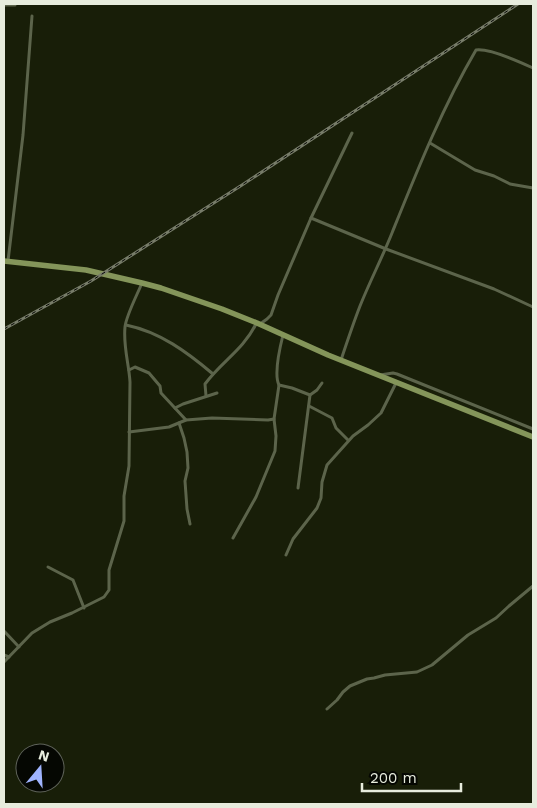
<svg xmlns="http://www.w3.org/2000/svg" width="537" height="808" font-family="'Work Sans',sans-serif">
  <style>
    .lines { fill: none; stroke-linecap: round; stroke-linejoin: round }
    .minor { stroke: #5c644b; stroke-width: 3 }
    .primary { stroke: #84955a; stroke-width: 5.5 }
    .rail-casing { stroke: #777c69; stroke-width: 3 }
    .rail { stroke: #050702; stroke-width: 1; stroke-dasharray: 4; stroke-linecap: butt }
  </style>
  <rect width="100%" height="100%" fill="#181e08"/>
  <g class="lines">
    <!-- minor -->
    <g class="minor">
      <polyline points="4,5 15,5"/>
      <polyline points="430,143 475,170 494,176 510,184 533,188"/>
      <polyline points="311,218 386,249 494,289 533,307"/>
      <polyline points="8,261 23,135 32,16"/>
      <polyline points="260,324 267,319 271,315 278,295 311,218 352,133"/>
      <path d="M126 325C160 332 187 352 213 374"/>
      <path d="M341 360C347 342 353 324 360 306 370 281 382 258 392 233 417 171 442 108 476 50 489 48 520 62 533 68"/>
      <polyline points="129,370 135,367 149,373 160,386 161,393 186,420"/>
      <polyline points="380,375 393,373 397,374 533,429"/>
      <polyline points="279,385 292,388 310,395"/>
      <path d="M206 396 205 384C221 362 243 350 256 324"/>
      <polyline points="309,406 332,418 336,428 348,440"/>
      <polyline points="175,408 183,404 217,393"/>
      <polyline points="179,423 184,438 187,452 188,468 185,481 187,509 190,524"/>
      <polyline points="129,432 169,427 186,420 212,418 268,420 274,419"/>
      <polyline points="298,488 310,395 317,390 322,383"/>
      <path d="M233 538 256 497 275 451 276 436 274 419 279 385C274 375 280 347 283 335"/>
      <polyline points="286,555 293,539 317,508 321,498 322,482 327,465 353,436 368,425 381,413 396,383"/>
      <polyline points="48,567 73,580 84,608"/>
      <polyline points="4,631 19,647"/>
      <polyline points="4,655 9,657"/>
      <path d="M4 662 32 633 50 622 72 613 104 597 109 590V570L124 521V496L129 466 130 382C129 364 123 346 125 327 126 316 137 295 142 283"/>
      <polyline points="327,709 337,700 343,692 350,686 367,679 374,678 385,675 417,672 432,665 468,635 496,618 509,606 533,586"/>
    </g>
    <!-- primary -->
    <polyline class="primary" points="4,261 86,270 142,283 161,288 222,309 257,323 328,355 533,437"/>
    <!-- rail casing -->
    <g class="rail-casing">
      <polyline id="rail" points="4,329 91,281 242,185 518,4"/>
    </g>
    <!-- rail -->
    <use href="#rail" class="rail"/>
  </g>
  <!-- border -->
  <rect width="537" height="808" fill="none" stroke="#e7ecdd" stroke-width="10"/>
  <!-- north arrow -->
  <g transform="translate(40 768) rotate(18)"><circle r="24" fill="#050702" stroke="#5f635a"/>
  <path d="M0-4L9 19L0 12L-9 19Z" fill="#9fb3fd"/>
  <text y="-8" font-size="14" font-weight="bold" text-anchor="middle" fill="#e7ecdd">N</text>
  </g>
  <!-- scale -->
  <path d="M362 783v8h99v-8" fill="none" stroke="#e7ecdd" stroke-width="2.5"/>
  <text x="370" y="783" font-size="15" fill="#e7ecdd" stroke="#050702" stroke-width="4" paint-order="stroke">200 m</text>
</svg>
